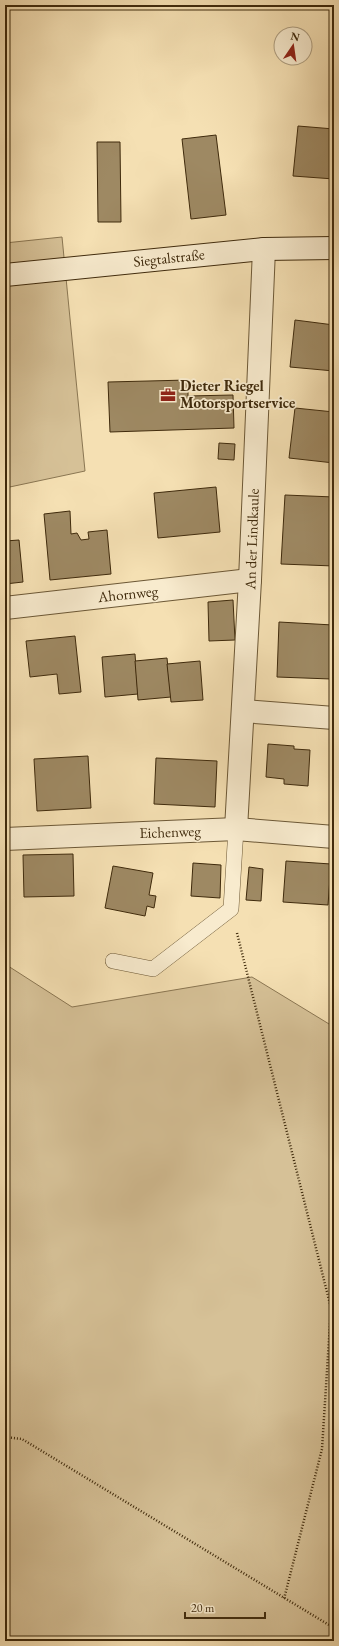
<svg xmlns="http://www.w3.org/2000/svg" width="339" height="1646" font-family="'EB Garamond',serif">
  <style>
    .green { fill: #d6c197; stroke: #8a7652 }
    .building { fill: #9e8963; stroke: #3f2a0c }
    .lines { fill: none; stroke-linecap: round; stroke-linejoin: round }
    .lane-casing { stroke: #6c5836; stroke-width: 16 }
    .street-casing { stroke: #6c5836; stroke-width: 24 }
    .secondary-casing { stroke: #3f2a0c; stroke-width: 24 }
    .path { stroke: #3f2a0c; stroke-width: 2.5; stroke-dasharray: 1 2; stroke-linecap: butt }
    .lane { stroke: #f8ebce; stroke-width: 15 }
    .street { stroke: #f8ebce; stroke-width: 22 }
    .secondary { stroke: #f8ebce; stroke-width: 22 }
    .labels { text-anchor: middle; stroke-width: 3.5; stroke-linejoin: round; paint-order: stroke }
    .street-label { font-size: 15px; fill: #3f2a0c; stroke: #f8ebce }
    .poi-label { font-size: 15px; font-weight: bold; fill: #3f2a0c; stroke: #f8ebce; text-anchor: start }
  </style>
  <rect width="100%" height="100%" fill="#f5e0b3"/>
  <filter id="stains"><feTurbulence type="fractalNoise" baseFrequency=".005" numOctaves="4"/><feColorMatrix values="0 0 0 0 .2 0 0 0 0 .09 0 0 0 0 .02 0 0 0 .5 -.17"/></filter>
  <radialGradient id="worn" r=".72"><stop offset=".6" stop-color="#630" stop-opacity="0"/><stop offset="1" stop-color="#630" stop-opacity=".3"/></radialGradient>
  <!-- green -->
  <g class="green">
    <polygon points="62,237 85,471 5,488 5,243"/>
    <polygon points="5,964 72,1007 252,977 334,1027 334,1641 5,1641"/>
  </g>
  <!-- building -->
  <g class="building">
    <polygon points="298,126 334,129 334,179 293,176"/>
    <polygon points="216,135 226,215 191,219 182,139"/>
    <polygon points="97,142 120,142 121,222 98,222"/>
    <polygon points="295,320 334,325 334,371 290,367"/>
    <polygon points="188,380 188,396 233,395 234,428 110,432 108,382"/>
    <polygon points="295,408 334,412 334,463 289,458"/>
    <polygon points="219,443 235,444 234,460 218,459"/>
    <polygon points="216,487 220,532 158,538 154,493"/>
    <polygon points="285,495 334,497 334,566 281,564"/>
    <polygon points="70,511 71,534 77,533 81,540 89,539 88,532 107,530 111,574 50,580 44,514"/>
    <polygon points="19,540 23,582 5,584 5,541"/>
    <polygon points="233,600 235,640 209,641 208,602"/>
    <polygon points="279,622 333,625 331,679 277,677"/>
    <polygon points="75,636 81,692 59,694 57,674 30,677 26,641"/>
    <polygon points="135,654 138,694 105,697 102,657"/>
    <polygon points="167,658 171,697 138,700 135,661"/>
    <polygon points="200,661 203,700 171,702 167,664"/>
    <polygon points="268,744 294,746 294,749 310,750 308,786 284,784 284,779 266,777"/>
    <polygon points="88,756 91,808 37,811 34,759"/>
    <polygon points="156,758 217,761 215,807 154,804"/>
    <polygon points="73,854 74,896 24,897 23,855"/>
    <polygon points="286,861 331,864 328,905 283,902"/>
    <polygon points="193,863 221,865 220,898 191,896"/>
    <polygon points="113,866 153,873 149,895 156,896 154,908 147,906 145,916 105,908"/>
    <polygon points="249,867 263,869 261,901 246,900"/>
  </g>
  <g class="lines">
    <!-- lane casing -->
    <g class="lane-casing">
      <polyline id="lane" points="113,961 153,969 231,909 236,829"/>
    </g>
    <!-- street casing -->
    <g class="street-casing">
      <g id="street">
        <polyline points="5,608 250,580"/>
        <polyline points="243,711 334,718"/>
        <polyline points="236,829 250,580 264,249"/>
        <polyline points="5,839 236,829 334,837"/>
      </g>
    </g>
    <!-- secondary casing -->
    <g class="secondary-casing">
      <polyline id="secondary" points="5,275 264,249 334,248"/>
    </g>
    <!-- path -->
    <g class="path">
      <polyline points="237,933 331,1308 322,1449 284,1599"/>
      <polyline points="5,1437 22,1439 334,1628"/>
    </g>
    <!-- lane -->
    <use href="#lane" class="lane"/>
    <!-- street -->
    <use href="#street" class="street"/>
    <!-- secondary -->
    <use href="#secondary" class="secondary"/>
  </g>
  <!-- icons -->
  <defs>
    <g id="office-bare" transform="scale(1.2)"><path d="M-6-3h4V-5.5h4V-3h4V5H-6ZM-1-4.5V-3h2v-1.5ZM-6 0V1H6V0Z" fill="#8f2418" stroke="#f8ebce" stroke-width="2.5" paint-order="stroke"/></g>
  </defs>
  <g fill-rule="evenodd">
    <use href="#office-bare" x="168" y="395"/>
  </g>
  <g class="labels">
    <!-- street labels -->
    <g class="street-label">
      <text transform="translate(169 258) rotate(-6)" y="5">Siegtalstraße</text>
      <text transform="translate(252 539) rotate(-88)" y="5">An der Lindkaule</text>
      <text transform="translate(128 594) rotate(-6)" y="5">Ahornweg</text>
      <text transform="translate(170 832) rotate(-2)" y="5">Eichenweg</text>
    </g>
    <!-- poi labels -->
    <g class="poi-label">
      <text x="180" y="391">Dieter Riegel<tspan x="180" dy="17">Motorsportservice</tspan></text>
    </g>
  </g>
  <!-- margin -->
  <rect width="339" height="1646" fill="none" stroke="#f5e0b3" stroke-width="20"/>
  <rect x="6" y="6" width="327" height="1634" fill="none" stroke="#3f2a0c" stroke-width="2"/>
  <rect x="10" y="10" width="319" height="1626" fill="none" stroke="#3f2a0c"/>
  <!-- north arrow -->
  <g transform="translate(293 46) rotate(13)"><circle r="19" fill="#f8ebce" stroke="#ae9e80"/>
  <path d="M0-3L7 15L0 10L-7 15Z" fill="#8f2418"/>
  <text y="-6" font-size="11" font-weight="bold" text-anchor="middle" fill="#3f2a0c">N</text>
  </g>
  <!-- scale -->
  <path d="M185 1612v6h80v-6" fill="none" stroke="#3f2a0c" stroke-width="2"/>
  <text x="191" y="1612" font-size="12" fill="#3f2a0c" stroke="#f8ebce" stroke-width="3" paint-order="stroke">20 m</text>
  <rect width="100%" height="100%" filter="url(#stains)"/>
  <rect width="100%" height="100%" fill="url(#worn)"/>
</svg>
